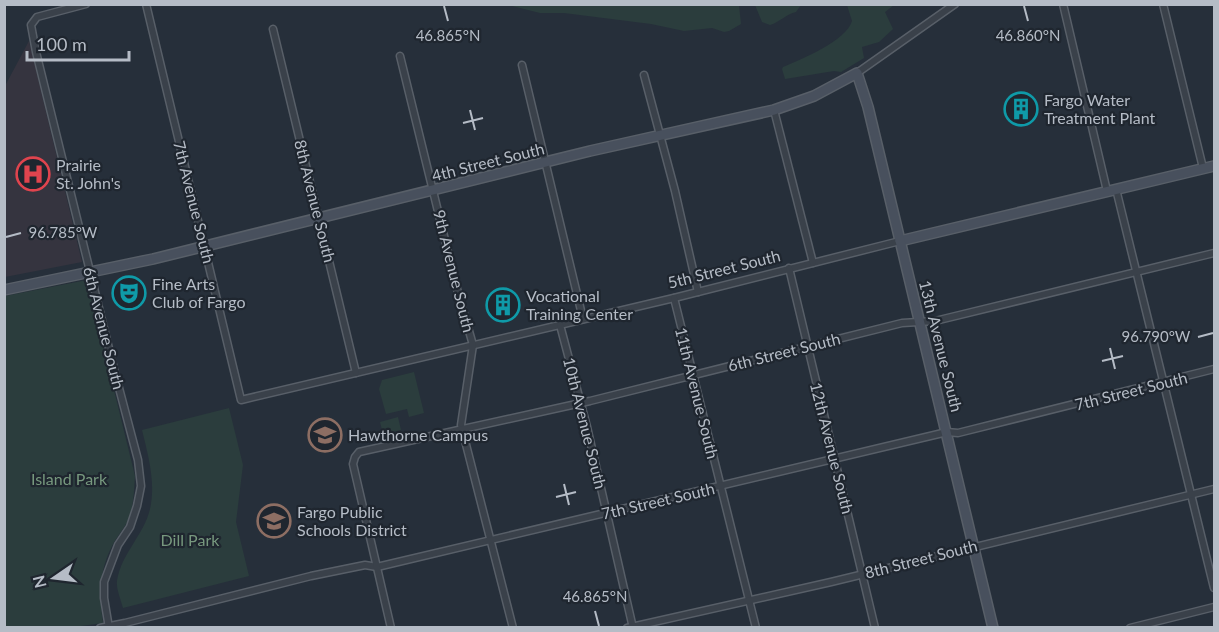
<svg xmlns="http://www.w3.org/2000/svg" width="1219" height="632" font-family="Lato,sans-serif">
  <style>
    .medical { fill: #35343f }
    .green { fill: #2b3d3d }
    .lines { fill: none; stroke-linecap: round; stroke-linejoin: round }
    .street-casing { stroke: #585f68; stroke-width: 9 }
    .secondary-casing { stroke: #585f68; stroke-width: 12 }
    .street { stroke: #3a414a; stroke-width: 6 }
    .secondary { stroke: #48505d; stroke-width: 9 }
    .ticks { fill: none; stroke: #b5bcc6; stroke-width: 2 }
    .labels { text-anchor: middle; stroke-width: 4.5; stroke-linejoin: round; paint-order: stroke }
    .poi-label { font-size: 16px; fill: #b5bcc6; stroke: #1f262f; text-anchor: start }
    .street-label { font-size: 16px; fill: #b5bcc6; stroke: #1f262f }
    .park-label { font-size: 16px; fill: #77987e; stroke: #1f262f }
    .ticks-label { font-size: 15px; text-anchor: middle; fill: #b5bcc6; stroke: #1f262f; stroke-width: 4.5; stroke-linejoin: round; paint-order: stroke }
  </style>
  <rect width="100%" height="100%" fill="#262f3a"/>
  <!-- medical -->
  <polygon class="medical" points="29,41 82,262 5,277 5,86"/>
  <!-- green -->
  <g class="green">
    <polygon points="508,5 739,5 741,24 729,31 724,32 712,28 684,31 651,24 564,13 540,13"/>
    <path d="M755 5V4L801 5 796 12C786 14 780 22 770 25L762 22Z"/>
    <path d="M847 5H894L885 12 893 29 879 42 862 47 864 58 841 72 834 71 785 79 782 69 783 67C802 59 846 41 852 21Z"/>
    <path d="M87 280 135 476C134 490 134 504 129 518 125 528 117 536 112 546 99 571 99 596 103 623L74 627H5V296Z"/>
    <polygon points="414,372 424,413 409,417 407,409 386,414 379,389 382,380"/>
    <path d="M229 408 243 465 236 522 249 576 123 608C121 600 116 589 117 581 121 554 144 535 150 509 156 482 148 455 142 430Z"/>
    <polygon points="398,417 401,430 383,434 380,422"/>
  </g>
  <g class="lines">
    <!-- street casing -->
    <g class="street-casing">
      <g id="street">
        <polyline points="86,4 37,17 31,25 36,52 114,369 138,460 141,486 137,506 130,527 118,545 104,582 104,598 109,628"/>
        <polyline points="146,4 241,400 674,298 900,241"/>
        <polyline points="1063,4 1107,191"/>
        <polyline points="1163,4 1203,168"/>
        <polyline points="273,29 356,373"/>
        <polyline points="400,56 457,289 473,345 461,425 513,628"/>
        <polyline points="522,65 583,319"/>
        <polyline points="857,73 955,4"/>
        <polyline points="644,75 675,191 698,292"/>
        <polyline points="774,110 813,263"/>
        <polyline points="1116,189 1214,588"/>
        <polyline points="789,268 875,628"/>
        <polyline points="674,298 756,628"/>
        <polyline points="560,325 587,427 633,628"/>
        <polyline points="100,628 125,623 311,576 365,565 377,567 947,432 958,433 1214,369"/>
        <polyline points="391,628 353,464 355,457 359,452 590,401 902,323 935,321 1214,253"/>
        <polyline points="627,628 831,582 1214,489"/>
        <polyline points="1130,628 1214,607"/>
      </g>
    </g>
    <!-- secondary casing -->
    <g class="secondary-casing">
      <g id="secondary">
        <polyline points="900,241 1214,166"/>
        <polyline points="4,290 153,259 590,151 774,110 814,96 857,73 868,107 993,628"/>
      </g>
    </g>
    <!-- street -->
    <use href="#street" class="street"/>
    <!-- secondary -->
    <use href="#secondary" class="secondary"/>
  </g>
  <!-- ticks -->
  <path class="ticks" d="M444 6 448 21M1024 6 1028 21M470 110 475 130M463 123 483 118M6 237 21 233M1198 337 1213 333M1110 348 1115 369M1102 361 1123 356M564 484 569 505M556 497 576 492M595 611 599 626"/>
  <!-- icons -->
  <defs>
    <g id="building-ring" transform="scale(1.725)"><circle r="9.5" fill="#1f262f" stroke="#0f9aa8" stroke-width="1.5"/><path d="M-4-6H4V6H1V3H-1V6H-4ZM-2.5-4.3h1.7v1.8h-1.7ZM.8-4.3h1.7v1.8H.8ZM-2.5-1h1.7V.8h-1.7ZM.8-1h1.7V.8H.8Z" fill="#0f9aa8"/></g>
    <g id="hospital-ring" transform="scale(1.725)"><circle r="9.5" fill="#1f262f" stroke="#e0444e" stroke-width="1.5"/><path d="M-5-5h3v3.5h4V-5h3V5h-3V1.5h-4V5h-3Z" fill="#e0444e"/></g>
    <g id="theatre-ring" transform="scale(1.725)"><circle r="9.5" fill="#1f262f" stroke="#0f9aa8" stroke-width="1.5"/><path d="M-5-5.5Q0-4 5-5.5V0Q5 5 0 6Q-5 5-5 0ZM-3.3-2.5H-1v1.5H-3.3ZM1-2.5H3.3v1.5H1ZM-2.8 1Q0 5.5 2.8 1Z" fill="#0f9aa8"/></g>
    <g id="school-ring" transform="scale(1.725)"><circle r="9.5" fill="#1f262f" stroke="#8d6e63" stroke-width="1.5"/><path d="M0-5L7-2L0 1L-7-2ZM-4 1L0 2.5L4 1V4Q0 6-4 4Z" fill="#8d6e63"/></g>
  </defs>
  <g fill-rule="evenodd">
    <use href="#building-ring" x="1021" y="109"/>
    <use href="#hospital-ring" x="33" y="174"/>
    <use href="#theatre-ring" x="129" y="293"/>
    <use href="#building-ring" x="503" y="305"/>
    <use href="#school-ring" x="325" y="435"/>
    <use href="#school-ring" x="274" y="521"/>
  </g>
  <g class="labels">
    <!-- poi labels -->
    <g class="poi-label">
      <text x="1044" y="106">Fargo Water<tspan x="1044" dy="18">Treatment Plant</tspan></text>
      <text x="56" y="171">Prairie<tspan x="56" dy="18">St. John's</tspan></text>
      <text x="152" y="290">Fine Arts<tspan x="152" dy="18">Club of Fargo</tspan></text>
      <text x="526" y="302">Vocational<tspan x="526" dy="18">Training Center</tspan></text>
      <text x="348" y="441">Hawthorne Campus</text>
      <text x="297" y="518">Fargo Public<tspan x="297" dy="18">Schools District</tspan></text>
    </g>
    <!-- street labels -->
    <g class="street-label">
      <text transform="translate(488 162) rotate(-14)" y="6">4th Street South</text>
      <text transform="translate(315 201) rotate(76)" y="6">8th Avenue South</text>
      <text transform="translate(194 202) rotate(76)" y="6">7th Avenue South</text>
      <text transform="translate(724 269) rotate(-14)" y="6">5th Street South</text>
      <text transform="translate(454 271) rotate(76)" y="6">9th Avenue South</text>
      <text transform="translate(104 328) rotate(76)" y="6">6th Avenue South</text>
      <text transform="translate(941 346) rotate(76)" y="6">13th Avenue South</text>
      <text transform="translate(784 352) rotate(-14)" y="6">6th Street South</text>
      <text transform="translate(1131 391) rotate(-14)" y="6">7th Street South</text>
      <text transform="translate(697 393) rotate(76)" y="6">11th Avenue South</text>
      <text transform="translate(585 423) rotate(76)" y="6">10th Avenue South</text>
      <text transform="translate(832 448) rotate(76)" y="6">12th Avenue South</text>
      <text transform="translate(658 501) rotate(-13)" y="6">7th Street South</text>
      <text transform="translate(921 559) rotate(-14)" y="6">8th Street South</text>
    </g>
    <!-- park labels -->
    <g class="park-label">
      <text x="69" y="485">Island Park</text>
      <text x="190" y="546">Dill Park</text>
    </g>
  </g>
  <g class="ticks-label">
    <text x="448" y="41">46.865°N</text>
    <text x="1028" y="41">46.860°N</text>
    <text x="63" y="238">96.785°W</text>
    <text x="1156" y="342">96.790°W</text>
    <text x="595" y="602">46.865°N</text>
  </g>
  <!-- border -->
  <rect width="1219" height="632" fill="none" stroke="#b5bcc6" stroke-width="12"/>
  <!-- north arrow -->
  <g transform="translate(54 578) rotate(256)" stroke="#1f262f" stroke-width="4.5" paint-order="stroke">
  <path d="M0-4.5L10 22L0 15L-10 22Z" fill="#b5bcc6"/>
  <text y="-9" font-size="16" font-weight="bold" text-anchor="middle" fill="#b5bcc6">N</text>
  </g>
  <!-- scale -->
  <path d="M27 51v9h102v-9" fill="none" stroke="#b5bcc6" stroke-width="3"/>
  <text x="36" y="51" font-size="18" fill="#b5bcc6" stroke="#1f262f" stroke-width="4.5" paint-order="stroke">100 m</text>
</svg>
